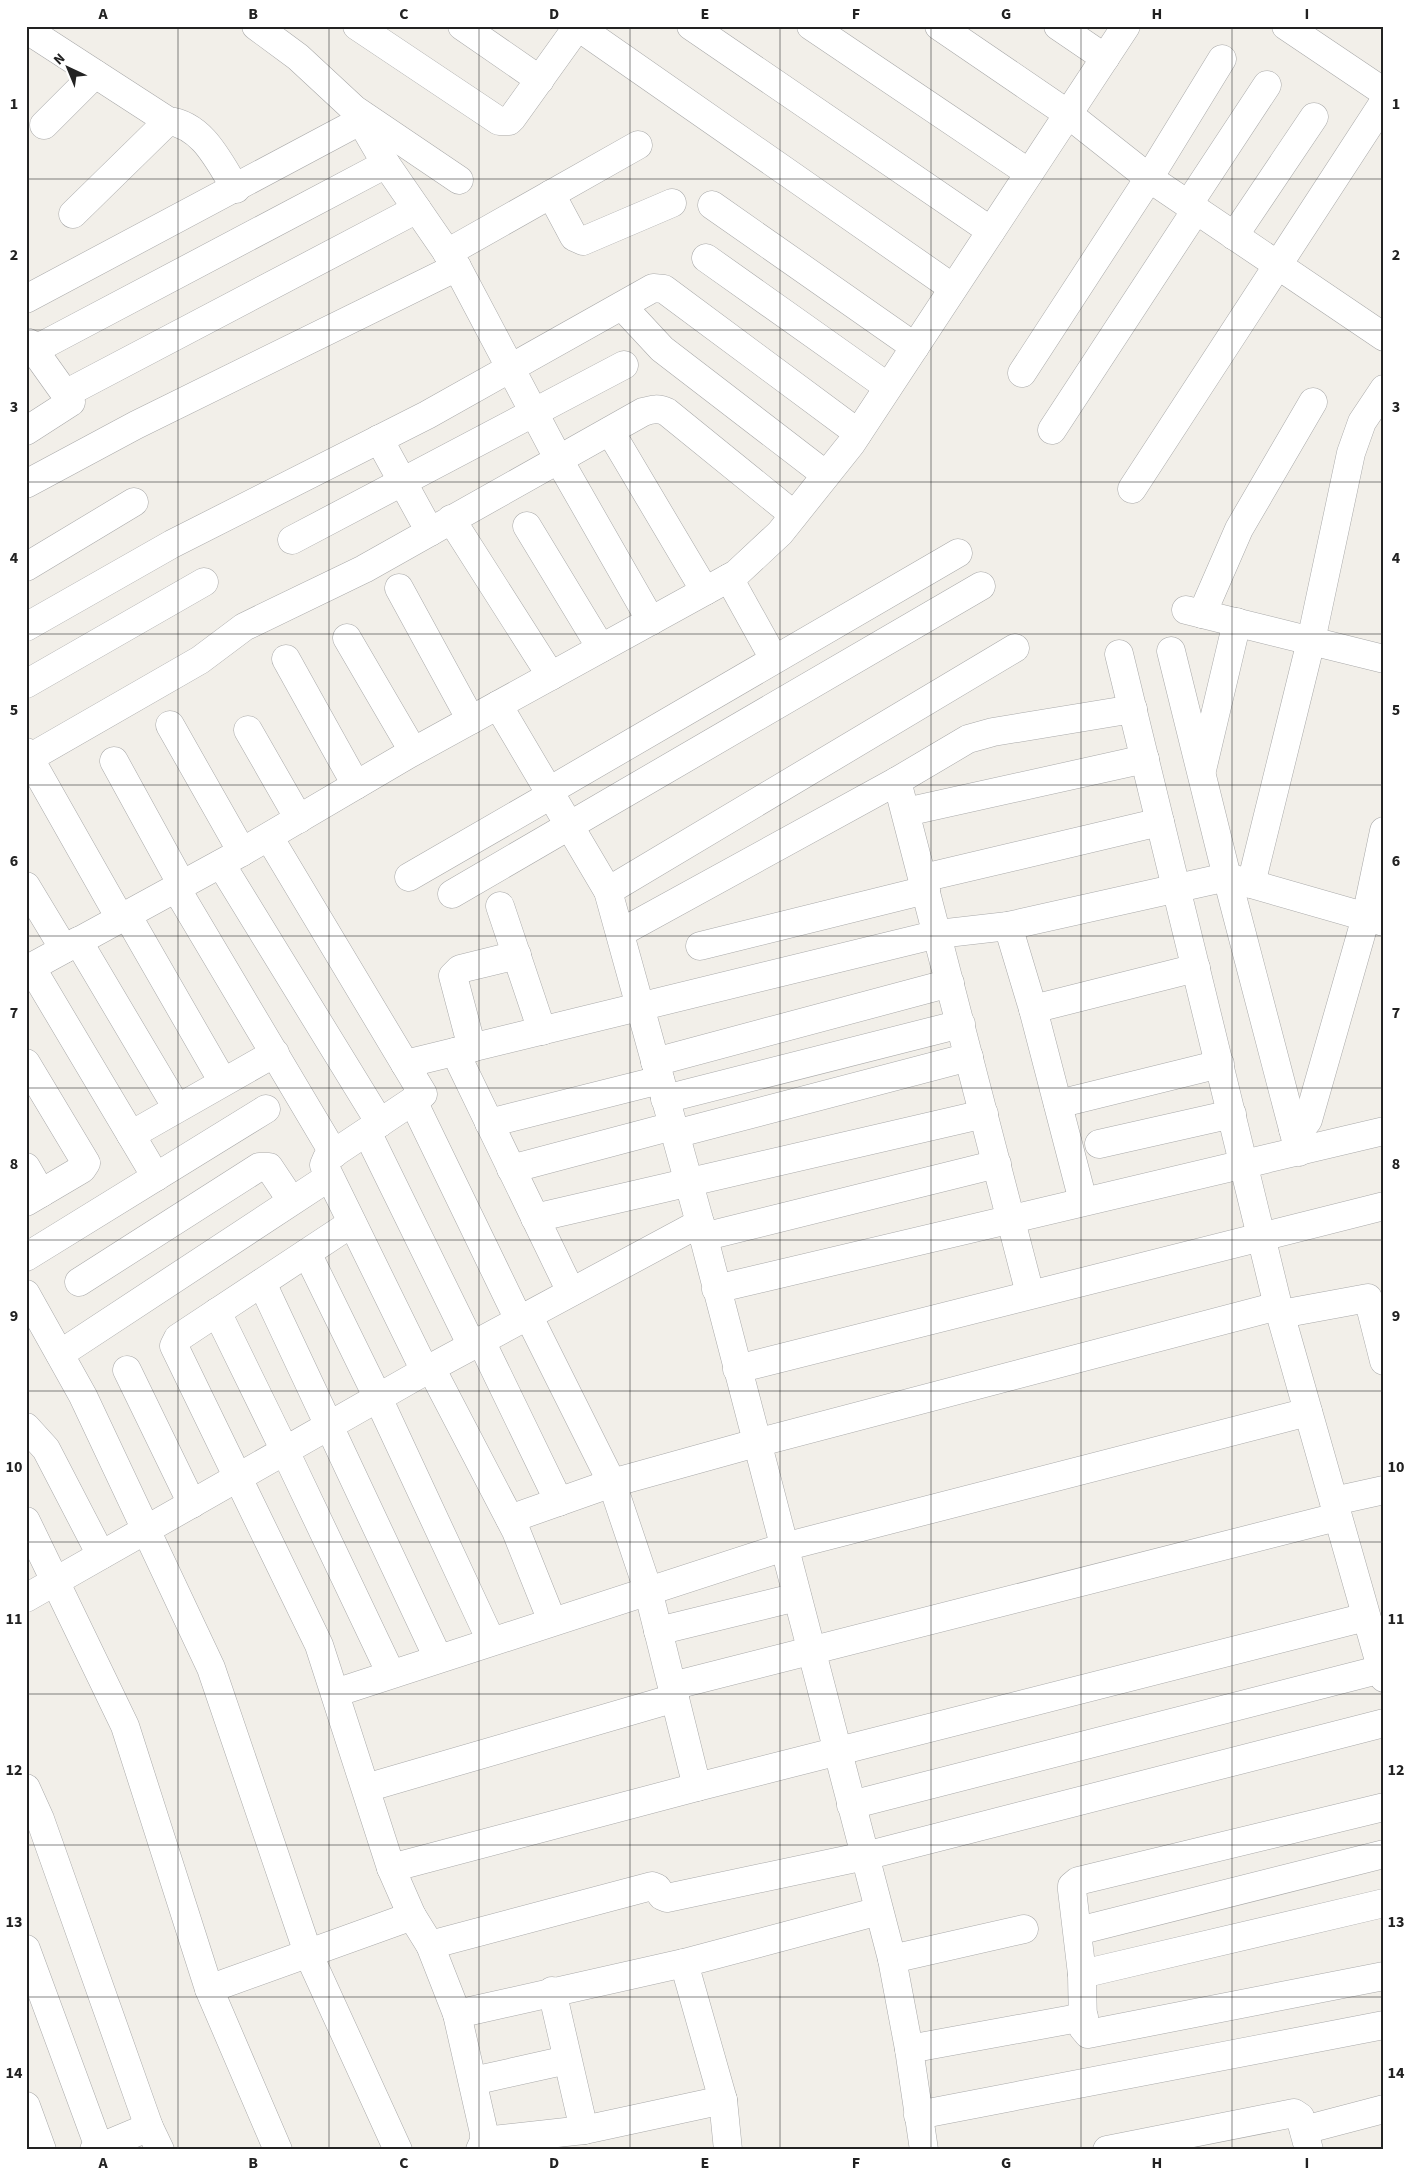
<svg xmlns="http://www.w3.org/2000/svg" width="1410" height="2176" font-family="'Source Sans 3',sans-serif">
  <style>
    .lines { fill: none; stroke-linecap: round; stroke-linejoin: round }
    .minor-casing { stroke: #a9a9a9; stroke-width: 29 }
    .minor { stroke: #fff; stroke-width: 28 }
    .grid { fill: none; stroke: #222; stroke-width: 1; stroke-opacity: 0.55 }
    .neatline { fill: none; stroke: #222; stroke-width: 2 }
    .grid-label { font-size: 16px; text-anchor: middle; font-weight: bold; fill: #222 }
  </style>
  <rect width="100%" height="100%" fill="#f2efe9"/>
  <g class="lines">
    <!-- minor casing -->
    <g class="minor-casing">
      <g id="minor">
        <polyline points="256,26 298,57 354,109 386,164 457,267 559,460 651,621"/>
        <polyline points="357,26 499,121 509,121 512,118 578,26"/>
        <polyline points="462,26 540,80"/>
        <polyline points="577,26 953,288"/>
        <polyline points="691,26 991,231"/>
        <polyline points="811,26 1029,173"/>
        <polyline points="939,26 1068,114 1149,178 1384,337"/>
        <polyline points="1058,26 1105,58"/>
        <polyline points="1286,26 1384,92"/>
        <path d="M26 29 168 121C203 125 219 162 236 189"/>
        <polyline points="357,111 459,180"/>
        <polyline points="44,125 95,74"/>
        <polyline points="551,194 574,237 583,241 672,203"/>
        <polyline points="712,205 915,347"/>
        <polyline points="1188,205 1267,85"/>
        <polyline points="73,214 168,121"/>
        <polyline points="1234,236 1314,117"/>
        <polyline points="447,253 638,145"/>
        <polyline points="706,258 888,387"/>
        <polyline points="26,299 360,121"/>
        <polyline points="622,306 662,349 826,475"/>
        <polyline points="26,342 29,343 71,402 26,431"/>
        <polyline points="34,350 386,164"/>
        <polyline points="1022,373 1149,178 1222,59"/>
        <polyline points="67,393 417,209"/>
        <polyline points="1052,430 1196,210"/>
        <polyline points="610,431 705,591"/>
        <polyline points="379,439 430,532"/>
        <polyline points="26,484 136,425 457,267"/>
        <polyline points="1132,489 1384,102"/>
        <polyline points="451,519 551,676"/>
        <polyline points="527,526 601,648"/>
        <polyline points="292,540 624,365"/>
        <polyline points="26,567 134,502"/>
        <polyline points="729,578 774,659"/>
        <polyline points="399,588 471,720"/>
        <polyline points="1186,610 1384,659"/>
        <polyline points="1202,614 1239,529 1313,402"/>
        <polyline points="26,627 172,544 427,415 653,288 664,289 858,433"/>
        <polyline points="347,638 413,751"/>
        <polyline points="1171,651 1227,877 1299,1152"/>
        <polyline points="1119,654 1278,1306 1384,1678"/>
        <polyline points="286,659 356,785"/>
        <polyline points="26,684 204,582"/>
        <polyline points="498,705 608,891 700,1223 892,1959 909,2049 924,2150"/>
        <polyline points="170,725 242,852"/>
        <polyline points="248,730 299,819"/>
        <polyline points="26,752 120,918"/>
        <path d="M26 760 200 660 244 627 364 569 643 412C653 409 658 408 667 412L794 515"/>
        <polyline points="114,761 182,885"/>
        <polyline points="1202,770 1237,622"/>
        <polyline points="897,781 1030,1294"/>
        <polyline points="549,791 958,553"/>
        <polyline points="906,812 1145,759"/>
        <polyline points="269,837 423,1094 327,1158 324,1165 425,1371"/>
        <polyline points="221,864 380,1123"/>
        <polyline points="409,877 551,795"/>
        <polyline points="923,878 1160,822"/>
        <polyline points="1251,884 1311,641 1351,453 1362,422 1384,389"/>
        <polyline points="26,886 64,949"/>
        <polyline points="176,888 334,1154"/>
        <polyline points="608,891 1015,648"/>
        <polyline points="452,894 981,586"/>
        <polyline points="500,906 542,1031"/>
        <polyline points="127,915 223,1082"/>
        <polyline points="1008,926 1033,1009 1083,1201"/>
        <polyline points="620,933 897,781 968,739 993,732 1133,709"/>
        <polyline points="78,941 177,1108"/>
        <polyline points="700,946 926,890"/>
        <polyline points="31,967 156,1177"/>
        <polyline points="26,970 242,852 409,754 736,574 780,533 851,444 1126,26"/>
        <polyline points="1033,1009 1196,968"/>
        <polyline points="472,1048 453,976 460,969 517,955"/>
        <polyline points="455,1052 571,1292"/>
        <polyline points="655,1062 950,983"/>
        <polyline points="26,1063 86,1163 82,1169 26,1202"/>
        <polyline points="405,1064 938,934 1008,926 1227,877 1384,922"/>
        <polyline points="665,1099 961,1024"/>
        <polyline points="413,1101 519,1320"/>
        <polyline points="1058,1104 1220,1064"/>
        <polyline points="489,1123 660,1080"/>
        <polyline points="1293,1129 1305,1124 1308,1120 1366,917 1384,831"/>
        <polyline points="367,1132 472,1346"/>
        <polyline points="675,1134 969,1057"/>
        <polyline points="131,1135 275,1053"/>
        <polyline points="1099,1144 1232,1114"/>
        <polyline points="26,1167 41,1193"/>
        <polyline points="511,1169 673,1126"/>
        <polyline points="535,1218 984,1114"/>
        <polyline points="352,1223 178,1338 174,1346 319,1645 391,1868 412,1916 430,1945 457,2014 484,2133 484,2141 480,2150"/>
        <polyline points="703,1237 997,1164"/>
        <polyline points="307,1253 378,1398 491,1641"/>
        <polyline points="26,1257 266,1109"/>
        <polyline points="79,1282 259,1167 269,1167 291,1200"/>
        <polyline points="262,1283 438,1658"/>
        <polyline points="716,1289 1384,1131"/>
        <polyline points="26,1294 83,1396 211,1668 308,1953 398,2150"/>
        <polyline points="217,1312 285,1451 391,1674"/>
        <polyline points="1281,1314 1368,1298 1384,1361"/>
        <polyline points="528,1315 612,1483 648,1590 697,1787"/>
        <polyline points="481,1341 559,1502"/>
        <polyline points="60,1354 329,1177"/>
        <polyline points="431,1368 516,1531 552,1621"/>
        <polyline points="737,1369 1384,1206"/>
        <polyline points="127,1370 192,1504"/>
        <polyline points="26,1427 46,1449 101,1555"/>
        <polyline points="1334,1501 1384,1490"/>
        <polyline points="510,1519 612,1483 756,1443 1278,1306"/>
        <polyline points="26,1521 125,1726 209,1989 278,2150"/>
        <polyline points="26,1598 425,1371 700,1223"/>
        <polyline points="658,1631 797,1597"/>
        <polyline points="672,1686 1337,1517"/>
        <polyline points="335,1693 784,1547 1308,1412"/>
        <polyline points="26,1788 40,1819 149,2127 160,2150"/>
        <polyline points="366,1788 675,1698"/>
        <polyline points="851,1805 1382,1669"/>
        <polyline points="1384,1807 1078,1881 1072,1886 1072,1890 1082,1974 1083,2028 1088,2034 1384,1976"/>
        <polyline points="391,1868 697,1787 1366,1617"/>
        <polyline points="1078,1931 1384,1854"/>
        <polyline points="430,1945 652,1886 657,1888 662,1896 667,1898 865,1856 1384,1723"/>
        <polyline points="26,1949 100,2150"/>
        <polyline points="892,1959 1024,1929"/>
        <polyline points="684,1963 723,2100 728,2150"/>
        <polyline points="1082,1974 1384,1903"/>
        <polyline points="209,1989 412,1916"/>
        <polyline points="552,1991 584,2130"/>
        <polyline points="457,2014 684,1963 879,1911"/>
        <polyline points="909,2049 1084,2017"/>
        <polyline points="473,2081 567,2060"/>
        <polyline points="26,2106 42,2150"/>
        <polyline points="918,2115 1384,2025"/>
        <polyline points="1304,2130 1384,2109"/>
        <polyline points="484,2141 584,2130 723,2100"/>
        <polyline points="94,2150 149,2127"/>
        <polyline points="1107,2150 1294,2113 1300,2117 1309,2150"/>
      </g>
    </g>
    <!-- minor -->
    <use href="#minor" class="minor"/>
  </g>
  <!-- grid -->
  <path class="grid" d="M178 26V2150M329 26V2150M479 26V2150M630 26V2150M780 26V2150M931 26V2150M1081 26V2150M1232 26V2150M26 179H1384M26 330H1384M26 482H1384M26 634H1384M26 785H1384M26 936H1384M26 1088H1384M26 1240H1384M26 1391H1384M26 1542H1384M26 1694H1384M26 1845H1384M26 1997H1384"/>
  <!-- border -->
  <rect width="1410" height="2176" fill="none" stroke="#ffffff" stroke-width="55"/>
  <!-- north arrow -->
  <g transform="translate(68 68) rotate(316)" stroke="#ffffff" stroke-width="4" paint-order="stroke">
  <path d="M0-4L9 19L0 12L-9 19Z" fill="#222222"/>
  <text y="-8" font-size="14" font-weight="bold" text-anchor="middle" fill="#222222">N</text>
  </g>
  <rect x="28" y="28" width="1354" height="2120" class="neatline"/>
  <g class="grid-label">
    <text x="103" y="19">A</text>
    <text x="253" y="19">B</text>
    <text x="404" y="19">C</text>
    <text x="554" y="19">D</text>
    <text x="705" y="19">E</text>
    <text x="856" y="19">F</text>
    <text x="1006" y="19">G</text>
    <text x="1157" y="19">H</text>
    <text x="1307" y="19">I</text>
    <text x="14" y="109">1</text>
    <text x="1396" y="109">1</text>
    <text x="14" y="260">2</text>
    <text x="1396" y="260">2</text>
    <text x="14" y="412">3</text>
    <text x="1396" y="412">3</text>
    <text x="14" y="563">4</text>
    <text x="1396" y="563">4</text>
    <text x="14" y="715">5</text>
    <text x="1396" y="715">5</text>
    <text x="14" y="866">6</text>
    <text x="1396" y="866">6</text>
    <text x="14" y="1018">7</text>
    <text x="1396" y="1018">7</text>
    <text x="14" y="1169">8</text>
    <text x="1396" y="1169">8</text>
    <text x="14" y="1321">9</text>
    <text x="1396" y="1321">9</text>
    <text x="14" y="1472">10</text>
    <text x="1396" y="1472">10</text>
    <text x="14" y="1624">11</text>
    <text x="1396" y="1624">11</text>
    <text x="14" y="1775">12</text>
    <text x="1396" y="1775">12</text>
    <text x="14" y="1927">13</text>
    <text x="1396" y="1927">13</text>
    <text x="14" y="2078">14</text>
    <text x="1396" y="2078">14</text>
    <text x="103" y="2168">A</text>
    <text x="253" y="2168">B</text>
    <text x="404" y="2168">C</text>
    <text x="554" y="2168">D</text>
    <text x="705" y="2168">E</text>
    <text x="856" y="2168">F</text>
    <text x="1006" y="2168">G</text>
    <text x="1157" y="2168">H</text>
    <text x="1307" y="2168">I</text>
  </g>
</svg>
